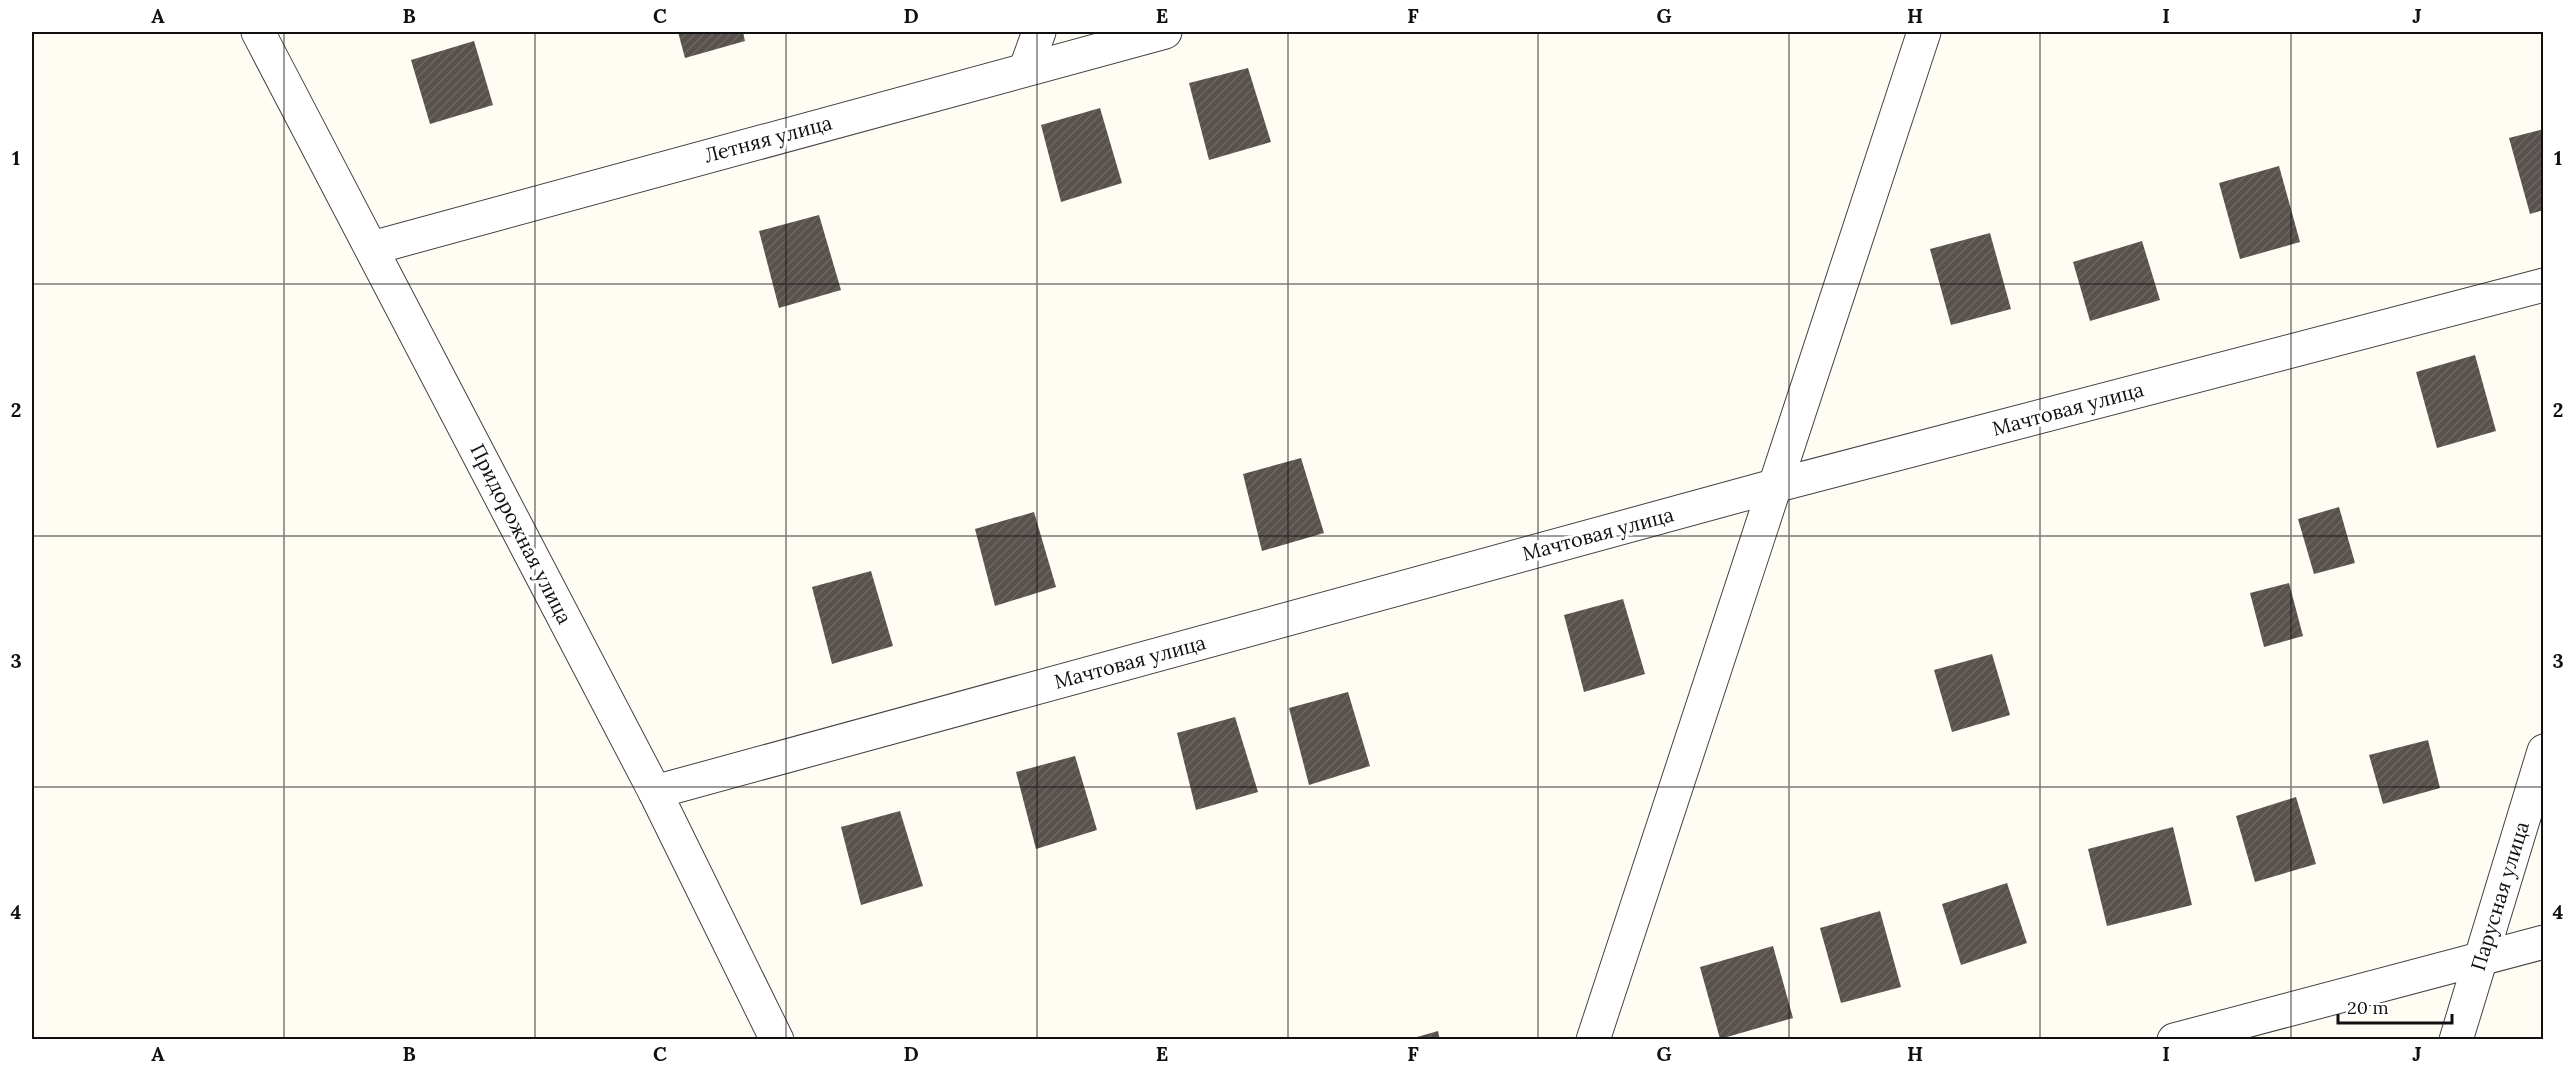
<svg xmlns="http://www.w3.org/2000/svg" width="2575" height="1071" font-family="Lora,serif">
  <style>
    .building { fill: url(#building-hatch) }
    .lines { fill: none; stroke-linecap: round; stroke-linejoin: round }
    .minor-casing { stroke: #434343; stroke-width: 35 }
    .minor { stroke: #fff; stroke-width: 33 }
    .grid { fill: none; stroke: #101010; stroke-width: 1.5; stroke-opacity: 0.55 }
    .labels { text-anchor: middle; stroke-width: 6; stroke-linejoin: round; paint-order: stroke }
    .street-label { font-size: 20px; fill: #101010; stroke: #fff }
    .neatline { fill: none; stroke: #101010; stroke-width: 2 }
    .grid-label { font-size: 20px; text-anchor: middle; font-weight: bold; fill: #101010 }
  </style>
  <defs>
    <pattern id="building-hatch" width="6" height="6" patternUnits="userSpaceOnUse" patternTransform="scale(1.5)"><rect width="6" height="6" fill="#59514d"/><path d="M-1 1l2-2M0 6l6-6M5 7l2-2" fill="none" stroke="#6c6562"/></pattern>
  </defs>
  <rect width="100%" height="100%" fill="#fffcf4"/>
  <!-- building -->
  <g class="building">
    <polygon points="678,32 743,32 745,41 685,58"/>
    <polygon points="474,41 493,105 430,124 411,60"/>
    <polygon points="1248,68 1271,142 1209,160 1189,83"/>
    <polygon points="1100,108 1122,183 1061,202 1041,125"/>
    <polygon points="2544,129 2544,210 2530,214 2509,138"/>
    <polygon points="2279,166 2300,242 2240,259 2219,183"/>
    <polygon points="819,215 841,290 779,308 759,231"/>
    <polygon points="1990,233 2011,309 1951,325 1930,249"/>
    <polygon points="2142,241 2160,300 2090,321 2073,262"/>
    <polygon points="2475,355 2496,431 2437,448 2416,372"/>
    <polygon points="1301,458 1324,533 1262,551 1243,474"/>
    <polygon points="2339,507 2355,563 2314,574 2298,519"/>
    <polygon points="1034,512 1056,587 995,606 975,529"/>
    <polygon points="871,571 893,646 832,664 812,587"/>
    <polygon points="2289,583 2303,636 2264,647 2250,593"/>
    <polygon points="1623,599 1645,674 1584,692 1564,615"/>
    <polygon points="1992,654 2010,715 1952,732 1934,670"/>
    <polygon points="1348,692 1370,766 1309,785 1289,708"/>
    <polygon points="1235,717 1258,792 1196,810 1177,733"/>
    <polygon points="2428,740 2440,788 2383,804 2369,755"/>
    <polygon points="1075,756 1097,830 1036,849 1016,772"/>
    <polygon points="2296,797 2316,864 2255,882 2236,816"/>
    <polygon points="900,811 923,886 861,905 841,827"/>
    <polygon points="2173,827 2192,905 2107,926 2088,849"/>
    <polygon points="2007,883 2027,943 1961,965 1942,904"/>
    <polygon points="1880,911 1901,987 1841,1003 1820,928"/>
    <polygon points="1773,946 1793,1018 1720,1039 1700,967"/>
    <polygon points="1438,1031 1440,1040 1410,1040 1410,1039"/>
  </g>
  <g class="lines">
    <!-- minor casing -->
    <g class="minor-casing">
      <g id="minor">
        <polyline points="258,32 655,792 777,1040"/>
        <polyline points="1026,68 1039,32"/>
        <polyline points="372,248 1165,32"/>
        <polyline points="655,792 1774,486 2544,285"/>
        <polyline points="1593,1040 1924,32"/>
        <polyline points="2174,1040 2544,942"/>
        <polyline points="2456,1040 2544,751"/>
      </g>
    </g>
    <!-- minor -->
    <use href="#minor" class="minor"/>
  </g>
  <!-- grid -->
  <path class="grid" d="M284 32V1040M535 32V1040M786 32V1040M1037 32V1040M1288 32V1040M1538 32V1040M1789 32V1040M2040 32V1040M2291 32V1040M32 284H2544M32 536H2544M32 787H2544"/>
  <g class="labels">
    <!-- street labels -->
    <g class="street-label">
      <text transform="translate(768 139) rotate(-15)" y="7">Летняя улица</text>
      <text transform="translate(2068 409) rotate(-15)" y="7">Мачтовая улица</text>
      <text transform="translate(521 534) rotate(63)" y="7">Придорожная улица</text>
      <text transform="translate(1598 534) rotate(-15)" y="7">Мачтовая улица</text>
      <text transform="translate(1130 662) rotate(-15)" y="7">Мачтовая улица</text>
      <text transform="translate(2500 896) rotate(-73)" y="7">Парусная улица</text>
    </g>
  </g>
  <!-- border -->
  <rect width="2575" height="1071" fill="none" stroke="#ffffff" stroke-width="66"/>
  <!-- scale -->
  <path d="M2338 1014v9h114v-9" fill="none" stroke="#101010" stroke-width="3"/>
  <text x="2347" y="1014" font-size="18" fill="#101010" stroke="#ffffff" stroke-width="4.5" paint-order="stroke">20 m</text>
  <rect x="33" y="33" width="2509" height="1005" class="neatline"/>
  <g class="grid-label">
    <text x="158" y="23">A</text>
    <text x="409" y="23">B</text>
    <text x="660" y="23">C</text>
    <text x="911" y="23">D</text>
    <text x="1162" y="23">E</text>
    <text x="1413" y="23">F</text>
    <text x="1664" y="23">G</text>
    <text x="1915" y="23">H</text>
    <text x="2166" y="23">I</text>
    <text x="2417" y="23">J</text>
    <text x="16" y="165">1</text>
    <text x="2558" y="165">1</text>
    <text x="16" y="417">2</text>
    <text x="2558" y="417">2</text>
    <text x="16" y="668">3</text>
    <text x="2558" y="668">3</text>
    <text x="16" y="919">4</text>
    <text x="2558" y="919">4</text>
    <text x="158" y="1061">A</text>
    <text x="409" y="1061">B</text>
    <text x="660" y="1061">C</text>
    <text x="911" y="1061">D</text>
    <text x="1162" y="1061">E</text>
    <text x="1413" y="1061">F</text>
    <text x="1664" y="1061">G</text>
    <text x="1915" y="1061">H</text>
    <text x="2166" y="1061">I</text>
    <text x="2417" y="1061">J</text>
  </g>
</svg>
